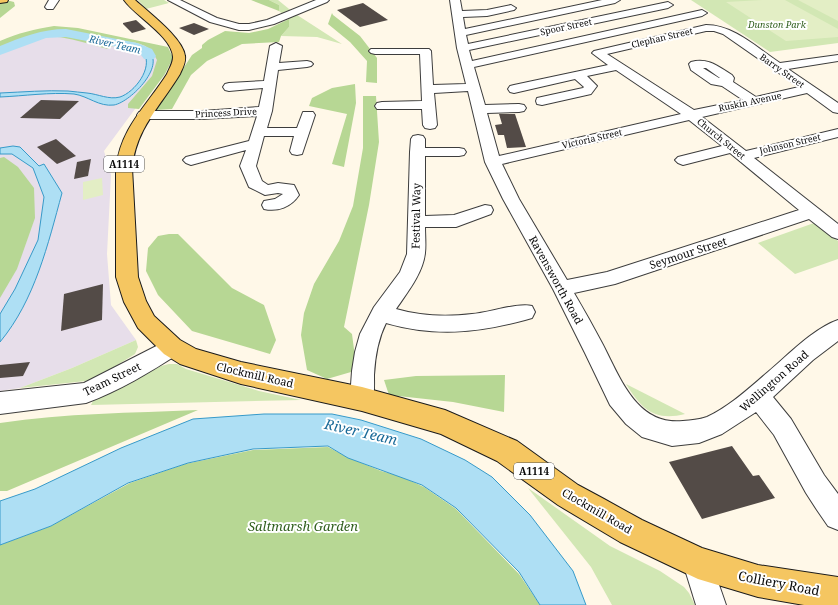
<svg xmlns="http://www.w3.org/2000/svg" width="838" height="605" font-family="'Noto Serif',serif">
  <style>
    .industrial { fill: #e7deea }
    .green { fill: #d2e7b4 }
    .forest { fill: #b7d794 }
    .pitch { fill: #e3eec5 }
    .water { fill: #aedff4; stroke: #379ac9 }
    .lines { fill: none; stroke-linecap: round; stroke-linejoin: round }
    .river { fill: #aedff4; fill-rule: evenodd }
    .building { fill: #534b47 }
    .minor-casing { stroke: #3d3d3d; stroke-width: 2 }
    .major-casing { stroke: #1b1b1b; stroke-width: 2 }
    .minor { fill: #fff; fill-rule: evenodd }
    .major { fill: #f5c661; fill-rule: evenodd }
    .labels { text-anchor: middle; stroke-width: 4; stroke-linejoin: round; paint-order: stroke }
    .far-park-label { font-size: 9px; font-style: italic; fill: #305f1d; stroke: #fff }
    .far-street-label { font-size: 9px; fill: #0a0a0a; stroke: #fff }
    .far-water-label { font-size: 10px; font-style: italic; fill: #186997; stroke: #fff }
    .shield { fill: #fff; stroke: #545454; stroke-width: 1 }
    .shield-label { font-size: 10px; font-weight: bold; fill: #0a0a0a }
    .street-label { font-size: 11px; fill: #0a0a0a; stroke: #fff }
    .near-park-label { font-size: 13px; font-style: italic; fill: #305f1d; stroke: #fff }
    .near-street-label { font-size: 13px; fill: #0a0a0a; stroke: #fff }
    .near-water-label { font-size: 14px; font-style: italic; fill: #186997; stroke: #fff }
  </style>
  <rect width="100%" height="100%" fill="#fff8e8"/>
  <!-- industrial -->
  <polygon class="industrial" points="51,32 152,45 163,71 104,151 111,175 107,254 111,305 136,340 72,368 20,388 0,391 0,41"/>
  <!-- green -->
  <g class="green">
    <polygon points="138,0 164,0 169,3 146,9"/>
    <polygon points="269,0 278,0 294,13 342,44 317,37 281,36 289,27 289,19 279,11 279,5"/>
    <polygon points="691,0 838,0 838,43 770,52"/>
    <polygon points="814,223 838,241 838,259 795,274 758,243"/>
    <polygon points="136,340 138,347 135,354 106,372 86,381 20,388 72,368"/>
    <polygon points="169,364 177,364 186,369 259,391 301,400 91,405 93,401 161,366"/>
    <path d="M626 384 685 414C654 422 641 408 626 384Z"/>
    <polygon points="528,488 610,546 660,571 684,587 689,593 695,605 612,605 591,567"/>
  </g>
  <!-- forest -->
  <g class="forest">
    <polygon points="251,0 269,0 279,5 279,11"/>
    <polygon points="10,1 14,2 15,6 0,18 0,2"/>
    <polygon points="332,13 333,15 360,36 377,58 377,83 366,82 367,61 350,42 328,24"/>
    <polygon points="289,19 289,27 281,36 279,42 242,44 207,61 191,75 172,109 156,110 192,55 202,48 202,45 208,40 225,31 249,33 268,29"/>
    <path d="M54 26 78 28 168 47 173 58 165 74 139 109 128 108V104L152 76 157 60C149 43 139 43 121 41L108 49C92 45 60 34 44 37 30 38 15 49 0 52V41C18 33 35 29 54 26Z"/>
    <polygon points="355,84 356,103 344,167 332,164 347,114 309,106 312,98 332,88"/>
    <polygon points="363,96 376,96 379,142 369,205 344,327 352,334 355,357 351,372 327,379 307,370 301,335 304,313 314,284 339,241 353,206 363,148"/>
    <polygon points="4,157 18,167 34,188 35,218 17,269 0,298 0,158"/>
    <polygon points="169,234 178,234 232,288 264,305 276,340 270,354 192,331 158,295 146,271 148,248 158,236"/>
    <polygon points="505,375 504,412 453,402 389,395 384,380 416,376"/>
    <path d="M198 410 7 491H0V423C65 413 132 413 198 410Z"/>
    <polygon points="328,447 347,457 381,471 400,476 424,487 456,509 519,574 540,605 0,605 0,545 51,526 130,483 185,464 253,450"/>
  </g>
  <!-- pitch -->
  <g class="pitch">
    <polygon points="762,0 785,0 838,29 838,37 786,41 726,2"/>
    <polygon points="798,0 838,0 838,21"/>
    <polygon points="102,178 103,195 83,200 83,182"/>
  </g>
  <!-- water -->
  <g class="water">
    <path d="M123 42C130 44 140 44 146 49 169 63 131 102 114 105 99 107 88 96 74 94 50 92 24 96 0 97V93C23 92 46 90 68 91 74 92 81 92 87 93 98 94 109 100 120 97 135 92 153 68 144 53L118 45Z"/>
    <path d="M13 146 20 147 39 166 44 164 62 193C48 244 35 300 0 342V314L15 289 38 240 44 197 33 168 12 154H0V148Z"/>
    <polygon points="264,414 332,414 361,420 421,439 465,460 492,477 530,515 573,571 586,605 540,605 519,572 456,508 422,485 348,458 328,446 253,449 188,463 128,483 51,526 0,545 0,501 35,489 121,448 193,419"/>
  </g>
  <g class="lines">
    <!-- river -->
    <path class="river" d="M66 29 137 43 152 49 156 56 154 59H144L141 55 128 49 66 37 46 38 0 55V46C22 37 42 29 66 29Z"/>
  </g>
  <!-- building -->
  <g class="building">
    <polygon points="363,3 388,20 360,27 337,10"/>
    <polygon points="136,20 146,29 132,33 123,24 123,23"/>
    <polygon points="194,23 209,29 194,35 179,28"/>
    <polygon points="41,100 79,101 60,119 20,118"/>
    <polygon points="499,114 515,114 526,147 507,148 504,135 498,135 495,125 502,124"/>
    <polygon points="56,139 76,156 57,164 37,147"/>
    <polygon points="91,159 88,176 74,179 77,162"/>
    <polygon points="103,284 102,320 61,331 64,294"/>
    <polygon points="30,362 23,376 0,378 0,365"/>
    <polygon points="732,446 753,476 759,475 775,498 702,519 669,462"/>
  </g>
  <g class="lines">
    <!-- minor casing -->
    <g class="minor-casing">
      <g id="minor">
        <polygon points="49,0 59,0 53,9 47,9 45,7"/>
        <polygon points="168,0 180,0 217,18 239,24 249,24 267,20 316,0 329,0 327,2 274,24 249,30 239,30 210,22"/>
        <path d="M450 0H460L462 11 487 10 511 5 516 8 514 10 487 16 463 17 465 29 602 0H620L615 3 466 35 468 44 668 2 673 5 668 8 469 50 472 61 702 10 707 13 702 16 474 67 485 105 519 104 524 105 526 108 524 111 519 112 487 113 499 156 681 114 616 70 587 76 597 86 591 94 542 105 537 104 536 101 537 98 583 88 584 87 575 79 514 93 510 92 508 89 510 86 514 85 608 65 592 53 594 51 706 25C734 25 757 48 780 63L838 55V61L788 69 838 103V113L833 112 807 93 702 117 746 151 838 129V137L754 158 838 224V239L832 237 809 219 615 284 574 293C584 310 593 326 602 343 620 377 636 426 683 421 691 420 699 420 707 417 730 406 748 389 768 372 787 356 814 328 838 320V341L813 360 773 397 791 419 824 475 838 494V530L828 526 817 510 806 493 774 435 756 412 722 434 699 443 672 446 642 437 626 424 610 405 585 353 553 289 503 199 485 162 468 91 434 93 437 125 435 128 430 129 425 128 423 125 422 109H377L375 106 377 103 382 102 422 101 420 54H375L371 53 369 51 371 49H429L431 51 433 85 466 84 457 48ZM706 31H714L723 34 799 87 756 97 733 82 734 78 732 75C719 67 708 57 691 62L689 64 691 70 711 84 722 86 743 100 694 110 607 54ZM703 68H706L720 78H719ZM689 120 722 146 678 157 675 160 678 163 683 165 730 153 799 210 607 272 567 280 519 199 502 164Z"/>
        <path d="M276 43 282 46 279 63 307 61 311 62 313 64 311 66 307 67 278 70 272 111 267 128H297L303 112H313L315 115 302 154 297 155 292 154 290 151 294 136H264L256 166 262 181 268 185 278 183 294 185 299 195C291 207 278 212 264 209L262 205 264 201 275 199 283 194 278 193 265 195 249 187 240 166 246 150 191 165 186 163 183 160 186 157 249 141 257 116 202 119H144L139 118 137 115 139 112 144 111H202L259 107 263 88 229 91 225 90 223 87 225 84 229 83 264 81 270 46Z"/>
        <path d="M418 135 423 136 425 139V148H459L464 149 466 152 464 155 459 156H425V216L454 215 485 205 491 206 493 210 491 214 456 227H425C425 236 426 245 425 253 423 273 407 293 396 309 420 316 447 317 472 314 488 313 519 302 532 306L535 312 532 318 525 320C476 333 435 337 386 323 378 339 375 357 374 375 374 386 375 396 370 407L362 410 354 407 350 399 352 371 355 352 360 334 374 307 400 272 407 254 410 152 411 139 413 136Z"/>
        <path d="M172 338 180 341 183 347 180 353C150 372 119 391 86 403L0 414V392L84 383Z"/>
        <polygon points="698,548 708,553 726,605 696,605 683,563 688,553"/>
      </g>
    </g>
    <!-- major casing -->
    <g class="major-casing">
      <g id="major">
        <polygon points="0,0 8,0 7,2 0,3"/>
        <path d="M124 0H135C148 12 183 38 185 56 186 63 182 69 180 74 160 107 136 128 132 168L138 277 146 301 154 316 180 340 196 349 241 362 362 387 445 410 517 441 578 485 604 499 642 520 702 548 758 565 838 577V605H804L758 597 698 579 620 542 558 505 497 461 441 434 362 411 241 384 180 364 164 354 138 328 124 302 116 277V168C121 127 146 107 167 74 169 69 173 63 173 57 172 36 135 16 124 0Z"/>
      </g>
    </g>
    <!-- minor -->
    <use href="#minor" class="minor"/>
    <!-- major -->
    <use href="#major" class="major"/>
  </g>
  <g class="labels">
    <!-- far-park labels -->
    <g class="far-park-label">
      <text x="777" y="28">Dunston Park</text>
    </g>
    <!-- far-street labels -->
    <g class="far-street-label">
      <text transform="translate(566 27) rotate(-12)" y="3">Spoor Street</text>
      <text transform="translate(662 38) rotate(-13)" y="3">Clephan Street</text>
      <text transform="translate(782 71) rotate(35)" y="3">Barry Street</text>
      <text transform="translate(750 102) rotate(-12)" y="3">Ruskin Avenue</text>
      <text transform="translate(226 113) rotate(-3)" y="3">Princess Drive</text>
      <text transform="translate(592 139) rotate(-13)" y="3">Victoria Street</text>
      <text transform="translate(721 139) rotate(39)" y="3">Church Street</text>
      <text transform="translate(790 144) rotate(-13)" y="3">Johnson Street</text>
    </g>
    <!-- far-water labels -->
    <g class="far-water-label">
      <text transform="translate(115 44) rotate(13)" y="4">River Team</text>
    </g>
    <!-- shield labels -->
    <g class="shield">
      <rect x="104" y="156" width="40" height="16" rx="3"/>
      <rect x="514" y="463" width="40" height="16" rx="3"/>
    </g>
    <g class="shield-label">
      <text x="124" y="168">A1114</text>
      <text x="534" y="475">A1114</text>
    </g>
    <!-- street labels -->
    <g class="street-label">
      <text transform="translate(416 216) rotate(-89)" y="4">Festival Way</text>
      <text transform="translate(688 253) rotate(-18)" y="4">Seymour Street</text>
      <text transform="translate(556 280) rotate(61)" y="4">Ravensworth Road</text>
      <text transform="translate(255 375) rotate(13)" y="4">Clockmill Road</text>
      <text transform="translate(112 379) rotate(-26)" y="4">Team Street</text>
      <text transform="translate(774 381) rotate(-41)" y="4">Wellington Road</text>
      <text transform="translate(597 511) rotate(30)" y="4">Clockmill Road</text>
    </g>
    <!-- near-park labels -->
    <g class="near-park-label">
      <text x="303" y="531">Saltmarsh Garden</text>
    </g>
    <!-- near-street labels -->
    <g class="near-street-label">
      <text transform="translate(779 583) rotate(11)" y="5">Colliery Road</text>
    </g>
    <!-- near-water labels -->
    <g class="near-water-label">
      <text transform="translate(361 432) rotate(13)" y="5">River Team</text>
    </g>
  </g>
</svg>
